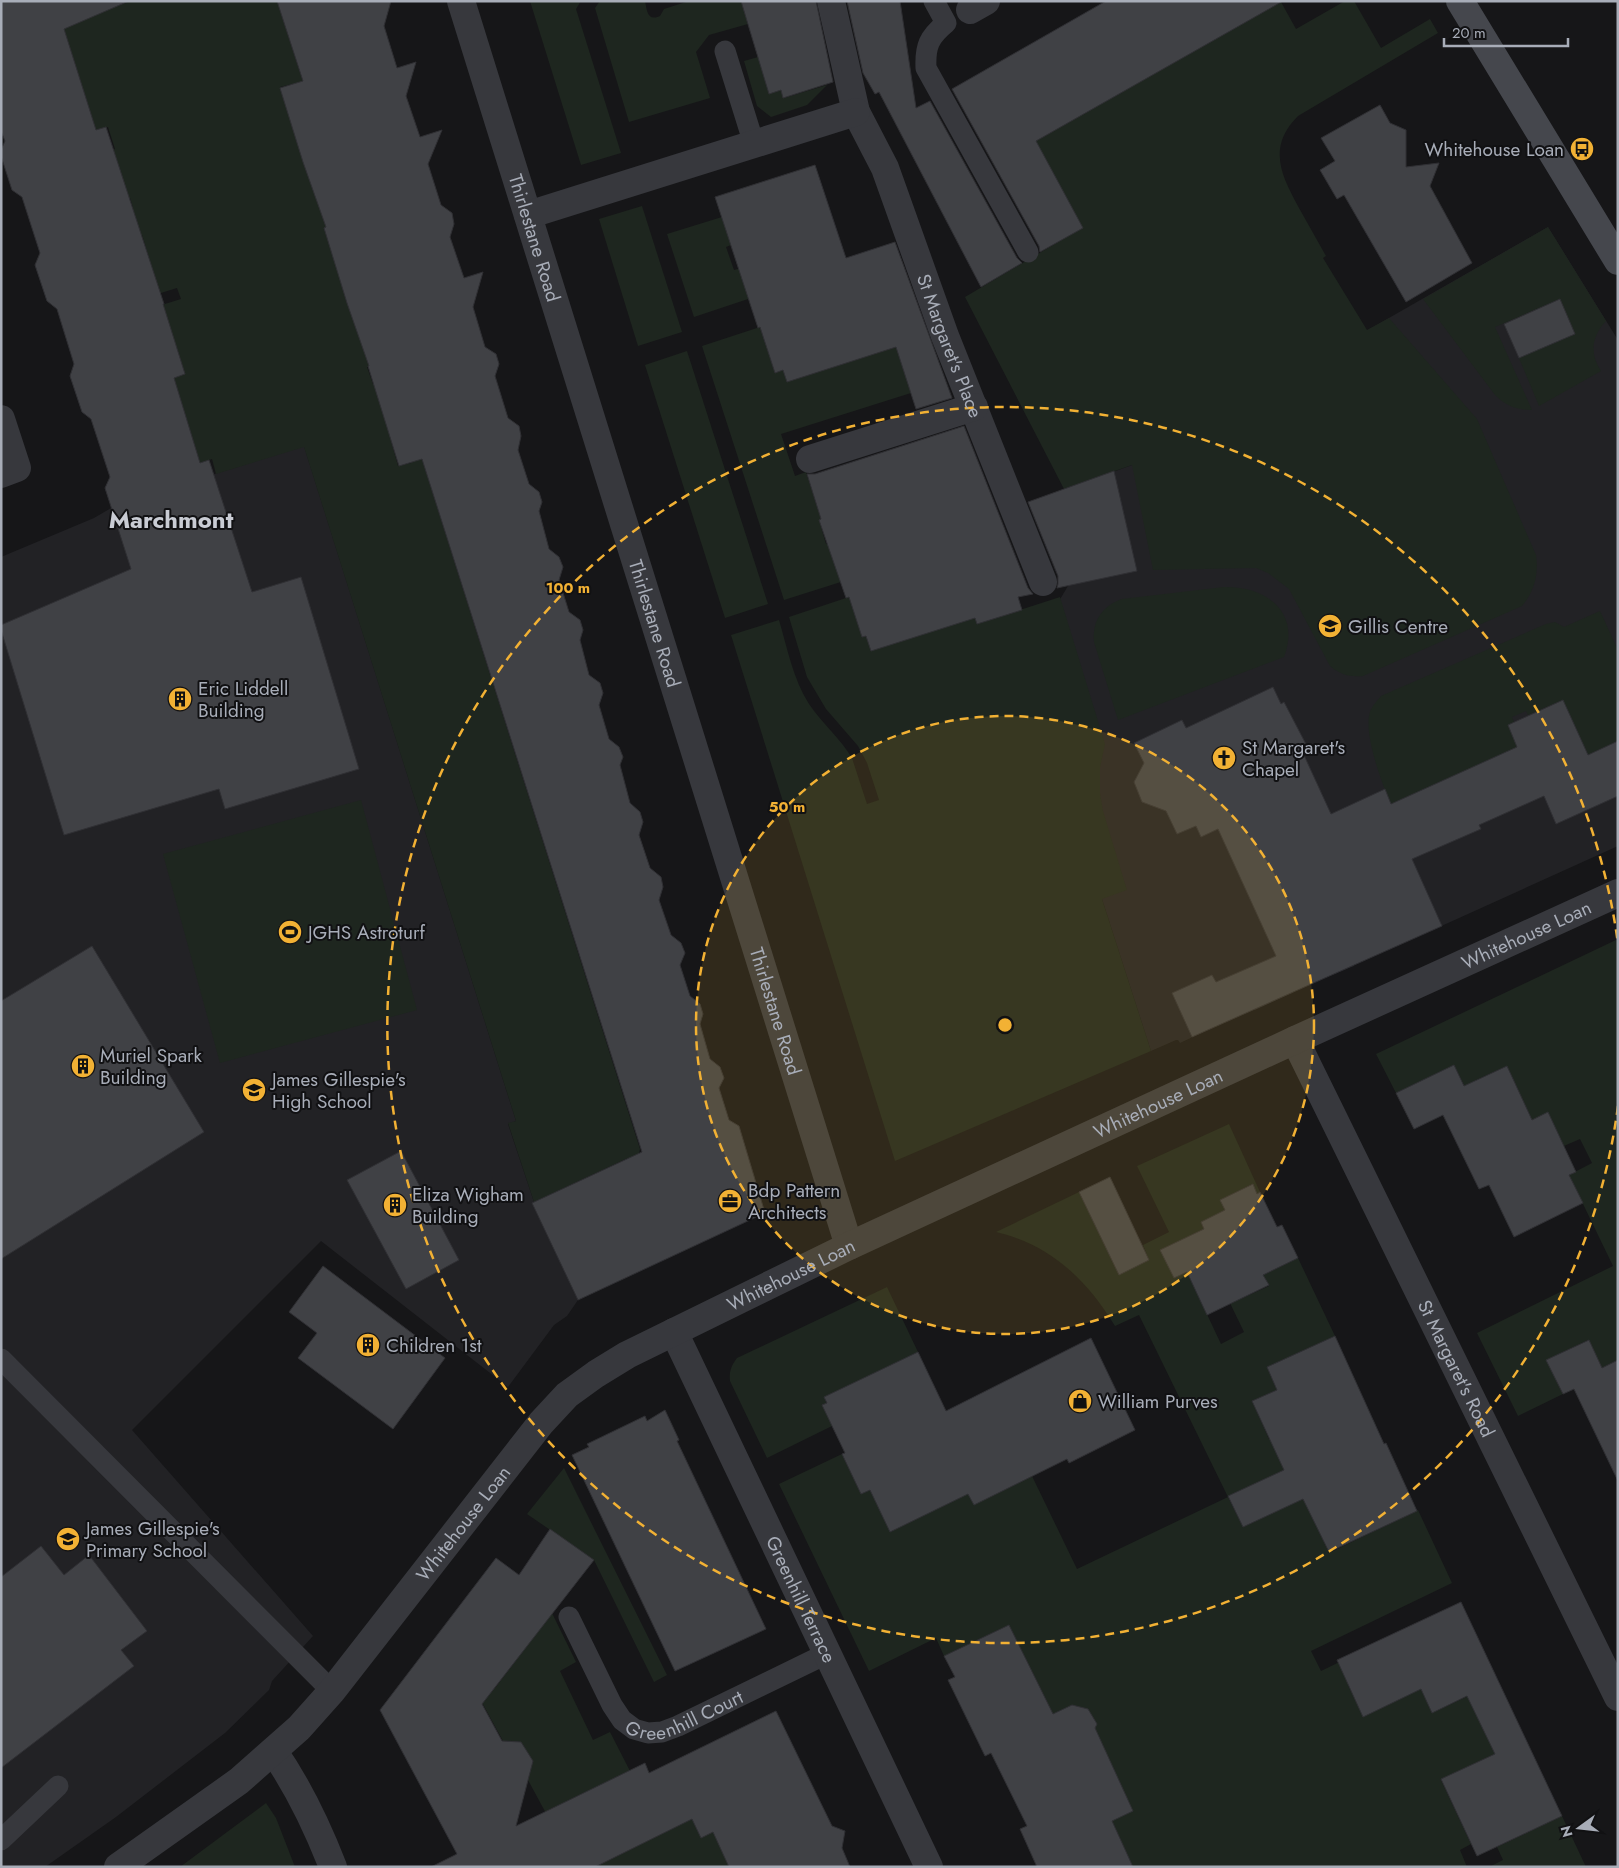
<svg xmlns="http://www.w3.org/2000/svg" width="1619" height="1868" font-family="Jost,sans-serif">
  <style>
    .built { fill: #222225 }
    .green { fill: #1e261f }
    .building { fill: #404145; stroke: #303034 }
    .lines { fill: none; stroke-linecap: round; stroke-linejoin: round }
    .lane { stroke: #37383d; stroke-width: 21 }
    .street { stroke: #37383d; stroke-width: 28 }
    .secondary { stroke: #45474d; stroke-width: 28 }
    .ring { fill: none; stroke: #f2b134; stroke-width: 2.5; stroke-dasharray: 9 6 }
    .labels { text-anchor: middle; stroke-width: 4; stroke-linejoin: round; paint-order: stroke }
    .poi-label { font-size: 19px; fill: #a8adb8; stroke: #111113; text-anchor: start }
    .street-label { font-size: 19px; fill: #a8adb8; stroke: #111113 }
    .district-label { font-size: 24px; font-weight: bold; fill: #c9ccd4; stroke: #111113 }
    .centre { fill: #f2b134; stroke: #111113; stroke-width: 2.5 }
    .ring-label { font-size: 15px; text-anchor: middle; font-weight: bold; fill: #f2b134; stroke: #111113; stroke-width: 4; stroke-linejoin: round; paint-order: stroke }
  </style>
  <rect width="100%" height="100%" fill="#161618"/>
  <!-- built -->
  <g class="built">
    <polygon points="1548,227 1618,340 1618,846 1406,942 1406,940 1353,963 1354,966 1330,976 1329,973 1291,991 1292,993 1255,1010 1254,1008 1180,1043 1178,1040 1176,1040 1151,1051 1081,834 1059,601 1068,586 1047,496 1132,465"/>
    <polygon points="304,446 516,1121 508,1124 534,1202 532,1203 578,1300 567,1316 554,1325 508,1387 321,1241 132,1430 313,1636 272,1681 269,1690 225,1733 116,1817 45,1867 1,1867 1,557 94,518 118,504"/>
  </g>
  <!-- green -->
  <g class="green">
    <polygon points="89,1 115,1 117,6 129,1 277,1 304,85 296,88 292,84 280,87 307,173 349,225 324,228 329,244 352,236 345,297 351,313 381,362 367,367 373,384 396,377 401,433 390,437 398,466 411,463 414,456 420,453 640,1149 637,1162 628,1158 534,1202 508,1123 516,1121 304,447 216,474 212,459 200,463 174,378 185,374 177,348 165,351 152,308 181,299 177,288 148,297 150,261 142,235 130,238 121,212 133,208 130,198 118,201 103,153 115,149 108,127 96,130 65,32 56,34"/>
    <polygon points="530,1 581,1 576,9 621,153 581,165"/>
    <path d="M600 1H645C647 10 647 22 660 16L664 9 689 1H746L744 11 748 24 709 35 696 52 710 98 629 122 595 8Z"/>
    <path d="M1345 1H1354L1381 48 1430 19 1438 33 1298 116C1267 147 1281 175 1299 208 1308 224 1317 240 1326 256L1323 258 1367 330 1389 318 1477 419 1536 555C1539 574 1534 592 1522 606L1363 676C1349 677 1341 675 1330 666L1289 589 1268 573 1256 568 1153 570 1132 465 1064 489 965 297 1082 228 1034 142 1281 2 1296 29Z"/>
    <polygon points="758,57 769,94 781,90 784,98 827,85 807,105 771,117 757,106 744,61"/>
    <polygon points="642,206 682,332 638,346 599,219"/>
    <polygon points="722,217 731,245 726,247 734,270 741,268 751,298 694,317 667,234"/>
    <path d="M1548 227 1606 321C1592 336 1589 353 1601 371L1539 406 1519 358 1575 334 1560 299 1495 327 1532 410C1517 410 1506 406 1495 395L1423 299Z"/>
    <polygon points="760,327 775,373 783,370 787,382 896,347 911,393 781,434 795,476 806,472 821,519 819,520 826,544 832,542 844,581 784,600 702,346"/>
    <polygon points="687,351 768,604 725,618 645,365"/>
    <path d="M1224 587C1266 586 1301 612 1284 657L1118 720 1094 642C1092 621 1102 606 1122 599Z"/>
    <path d="M849 597 863 637 975 618 977 624 1060 597 1105 744 1100 768V793L1103 811 1127 890 1102 899 1151 1051 895 1161 731 635 779 620C787 647 793 679 809 704 822 723 840 738 852 758L867 804 879 800 867 763 858 746 826 709 807 677 789 617Z"/>
    <path d="M1600 611 1618 650V741L1588 755 1563 700 1528 715 1526 711 1512 717 1514 722 1508 725 1522 745 1391 804C1382 784 1363 733 1370 712 1372 706 1377 701 1381 696L1546 624 1555 622 1564 627Z"/>
    <polygon points="361,800 417,1010 220,1063 163,854"/>
    <polygon points="1618,939 1618,1360 1602,1368 1588,1340 1547,1360 1563,1394 1518,1416 1477,1333 1613,1266 1569,1175 1592,1163 1580,1139 1564,1146 1548,1113 1532,1120 1507,1066 1476,1080 1483,1096 1472,1101 1454,1065 1396,1093 1376,1054"/>
    <path d="M1229 1124 1260 1192 1257 1194 1252 1184 1221 1200 1225 1210 1201 1222 1204 1229 1161 1250 1174 1278 1187 1272 1221 1344 1244 1332 1229 1301 1238 1300 1269 1286 1263 1275 1298 1258 1335 1336 1267 1367 1277 1390 1252 1401 1269 1439 1368 1410 1376 1426 1228 1497 1243 1527 1287 1506 1302 1495 1329 1553 1418 1510 1452 1583 1311 1651 1321 1671 1395 1635 1348 1685 1363 1716 1421 1689 1432 1713 1498 1682 1516 1719 1486 1734 1495 1754 1441 1780 1471 1844 1460 1850 1467 1867H1133L1112 1821 1043 1790 1096 1724 1088 1709 1072 1705 1053 1714 1009 1625 944 1656 936 1638 869 1671 779 1484 842 1454 861 1494 870 1490 891 1532 962 1480 974 1504 1032 1476 1077 1569 1228 1497 1139 1315 1115 1326C1086 1279 1051 1245 996 1232L1079 1192 1119 1274 1149 1260 1143 1245 1169 1232 1137 1166Z"/>
    <path d="M887 1287 918 1352 825 1398 832 1426 767 1458 730 1381C729 1372 731 1366 737 1358Z"/>
    <polygon points="564,1468 667,1675 654,1682 594,1560 527,1514"/>
    <polygon points="552,1613 576,1662 560,1671 593,1740 610,1732 630,1771 569,1800 548,1817 528,1780 533,1761 521,1742 503,1741 479,1697 495,1688"/>
    <polygon points="266,1803 276,1818 295,1867 180,1867"/>
    <polygon points="767,1805 750,1867 568,1867 600,1864 692,1819 701,1837"/>
    <polygon points="1562,1816 1586,1867 1489,1867 1503,1860 1497,1847"/>
  </g>
  <!-- building -->
  <g class="building">
    <polygon points="1,1 129,1 64,29 96,130 106,127 164,304 163,304 185,374 174,378 200,463 209,460 252,592 301,577 359,769 225,809 219,789 64,835 1,630 1,625 131,569 105,488 110,477 91,419 82,412 70,376 74,364 57,309 47,301 35,265 40,253 22,197 12,190 1,156 1,150 5,141 1,131"/>
    <polygon points="277,1 391,1 384,26 397,68 416,62 406,96 420,137 442,130 428,164 441,205 452,213 454,224 450,237 464,278 483,272 473,307 485,347 496,354 499,364 495,376 508,418 519,426 521,436 518,450 529,484 539,492 542,502 539,511 549,549 559,557 563,567 559,580 569,612 580,620 583,630 580,640 589,675 600,683 603,693 599,705 609,739 619,747 623,757 620,765 630,803 640,812 643,822 639,835 650,868 661,877 663,887 659,900 671,935 681,943 685,953 680,965 690,996 700,1004 703,1014 700,1024 710,1059 720,1067 724,1078 719,1088 729,1120 739,1126 765,1213 578,1300 532,1203 642,1152 422,459 399,466 368,366 369,366 347,303 324,228 326,227 303,162 280,88 303,81"/>
    <polygon points="741,1 816,1 833,82 783,98 781,90 769,94"/>
    <polygon points="847,1 900,1 916,108 930,101 1017,258 1022,263 981,287 879,92 875,94 863,73"/>
    <polygon points="1106,1 1283,1 1036,141 1083,228 1040,252 1039,246 952,89"/>
    <polygon points="1380,105 1390,123 1406,130 1406,167 1439,163 1430,186 1472,263 1406,302 1344,195 1337,199 1320,170 1335,161 1321,138"/>
    <polygon points="815,165 846,258 895,242 952,398 916,409 896,347 787,382 783,370 775,373 760,327 758,328 715,197"/>
    <polygon points="1560,299 1575,334 1519,358 1504,324"/>
    <polygon points="964,426 1028,588 1033,594 1018,597 1022,610 977,624 975,618 871,651 866,636 862,637 849,597 846,598 819,520 821,519 807,474 815,474"/>
    <polygon points="1114,471 1137,571 1057,588 1058,584 1058,576 1028,502"/>
    <polygon points="1273,687 1281,704 1284,702 1309,750 1303,753 1331,814 1385,789 1391,804 1517,747 1508,725 1563,700 1588,755 1618,741 1618,796 1556,824 1544,796 1479,825 1481,829 1412,859 1442,926 1192,1037 1172,993 1212,975 1216,982 1276,956 1218,829 1201,837 1196,826 1177,834 1166,811 1142,802 1134,782 1144,763 1134,743 1182,720 1186,728"/>
    <polygon points="92,946 204,1132 1,1259 1,1001"/>
    <polygon points="1454,1065 1464,1086 1507,1066 1532,1120 1548,1112 1576,1172 1569,1175 1583,1203 1514,1237 1489,1185 1479,1189 1443,1115 1414,1129 1396,1093"/>
    <polygon points="401,1151 459,1260 406,1289 347,1180"/>
    <polygon points="1110,1177 1149,1260 1119,1275 1079,1192"/>
    <polygon points="1253,1184 1257,1194 1260,1192 1277,1227 1282,1225 1298,1258 1263,1275 1269,1285 1207,1315 1187,1272 1174,1278 1160,1250 1204,1229 1201,1222 1225,1210 1220,1200"/>
    <polygon points="323,1266 445,1358 393,1429 298,1358 317,1333 289,1312"/>
    <polygon points="1335,1336 1384,1444 1386,1443 1417,1511 1329,1552 1303,1499 1243,1527 1228,1496 1284,1470 1252,1401 1277,1390 1267,1367"/>
    <polygon points="1091,1338 1135,1430 1069,1463 1067,1459 974,1505 968,1494 890,1532 870,1490 861,1494 842,1454 845,1453 822,1405 827,1403 824,1397 918,1352 946,1411"/>
    <polygon points="1589,1340 1602,1368 1618,1360 1618,1481 1574,1389 1563,1394 1546,1360"/>
    <polygon points="665,1410 679,1440 677,1441 766,1629 675,1671 572,1455 589,1447 587,1444 645,1416 647,1421"/>
    <polygon points="550,1529 594,1560 482,1704 502,1741 521,1742 533,1761 516,1826 645,1763 649,1773 776,1711 832,1826 845,1831 842,1848 850,1867 729,1867 713,1832 701,1838 692,1819 595,1867 431,1867 457,1854 380,1710 496,1558 519,1575"/>
    <polygon points="41,1546 64,1575 89,1555 147,1631 121,1650 134,1666 1,1768 1,1577"/>
    <polygon points="1461,1602 1562,1816 1477,1856 1441,1779 1495,1754 1467,1696 1432,1713 1421,1689 1363,1717 1337,1660"/>
    <polygon points="1009,1625 1053,1714 1072,1705 1088,1709 1097,1724 1095,1728 1133,1811 1112,1821 1133,1867 1037,1867 1020,1829 1027,1826 991,1753 985,1756 948,1680 955,1677 944,1656"/>
  </g>
  <g class="lines">
    <!-- lane -->
    <g class="lane">
      <path d="M934 1 946 23C929 37 925 46 926 68L1028 252"/>
      <polyline points="725,51 754,144"/>
      <polyline points="1,1359 332,1691"/>
      <path id="s1" d="M569 1617 612 1705 622 1720 634 1729 648 1733 662 1732 678 1726 826 1654"/>
      <polyline points="1,1840 58,1786"/>
    </g>
    <!-- street -->
    <g class="street">
      <path id="s2" d="M461 1 849 1246"/>
      <path id="s3" d="M831 1 856 112 885 168 945 336 1043 582"/>
      <polyline points="970,10 986,1"/>
      <polyline points="528,215 856,112"/>
      <polyline points="1,419 17,468 1,474"/>
      <polyline points="810,459 974,407"/>
      <path id="s4" d="M1295 1040 1618 1697"/>
      <path id="s5" d="M674 1332 929 1867"/>
      <path d="M274 1752C299 1788 317 1826 333 1867"/>
      <path id="s6" d="M118 1867 239 1781 299 1728 332 1691 541 1423 567 1395 596 1374 627 1355 849 1246 1295 1040 1618 893"/>
    </g>
    <!-- secondary -->
    <polyline class="secondary" points="1460,1 1618,261"/>
  </g>
  <!-- distance rings -->
  <circle cx="1005" cy="1025" r="309" fill="#f2b134" fill-opacity=".12"/>
  <g class="ring">
    <circle cx="1005" cy="1025" r="309"/>
    <path d="M1618 1106A618 618 0 1 1 1618 944"/>
  </g>
  <!-- icons -->
  <defs>
    <g id="bus-disc" transform="scale(1.25)"><circle r="9.5" fill="#f2b134" stroke="#111113"/><path d="M-5-6H5V4H4V6H2V4H-2V6H-4V4H-5ZM-3.5-4V0h7V-4ZM-3.5 1.2v1.5H-2V1.2ZM2 1.2v1.5H3.5V1.2Z" fill="#111"/></g>
    <g id="university-disc" transform="scale(1.25)"><circle r="9.5" fill="#f2b134" stroke="#111113"/><path d="M0-5L7-2L0 1L-7-2ZM-4 1L0 2.5L4 1V4Q0 6-4 4Z" fill="#111"/></g>
    <g id="building-disc" transform="scale(1.25)"><circle r="9.5" fill="#f2b134" stroke="#111113"/><path d="M-4-6H4V6H1V3H-1V6H-4ZM-2.5-4.3h1.7v1.8h-1.7ZM.8-4.3h1.7v1.8H.8ZM-2.5-1h1.7V.8h-1.7ZM.8-1h1.7V.8H.8Z" fill="#111"/></g>
    <g id="church-disc" transform="scale(1.25)"><circle r="9.5" fill="#f2b134" stroke="#111113"/><path d="M-1.2-6h2.4v3.5h3.3v2.4h-3.3V6h-2.4V-.1h-3.3v-2.4h3.3Z" fill="#111"/></g>
    <g id="stadium-disc" transform="scale(1.25)"><circle r="9.5" fill="#f2b134" stroke="#111113"/><path d="M0-5a6.5 5 0 1 0 0 10a6.5 5 0 1 0 0-10ZM-3.5-1.8h7v3.6h-7Z" fill="#111"/></g>
    <g id="school-disc" transform="scale(1.25)"><circle r="9.5" fill="#f2b134" stroke="#111113"/><path d="M0-5L7-2L0 1L-7-2ZM-4 1L0 2.5L4 1V4Q0 6-4 4Z" fill="#111"/></g>
    <g id="office-disc" transform="scale(1.25)"><circle r="9.5" fill="#f2b134" stroke="#111113"/><path d="M-6-3h4V-5.5h4V-3h4V5H-6ZM-1-4.5V-3h2v-1.5ZM-6 0V1H6V0Z" fill="#111"/></g>
    <g id="shop-disc" transform="scale(1.25)"><circle r="9.5" fill="#f2b134" stroke="#111113"/><path d="M-5-2.5h2.3a2.7 3.5 0 0 1 5.4 0H5L5.5 6h-11ZM-1.5-2.5h3a1.5 2.3 0 0 0-3 0Z" fill="#111"/></g>
  </defs>
  <g fill-rule="evenodd">
    <use href="#bus-disc" x="1582" y="149"/>
    <use href="#university-disc" x="1330" y="626"/>
    <use href="#building-disc" x="180" y="699"/>
    <use href="#church-disc" x="1224" y="758"/>
    <use href="#stadium-disc" x="290" y="932"/>
    <use href="#building-disc" x="83" y="1066"/>
    <use href="#school-disc" x="254" y="1090"/>
    <use href="#office-disc" x="730" y="1201"/>
    <use href="#building-disc" x="395" y="1205"/>
    <use href="#building-disc" x="368" y="1345"/>
    <use href="#shop-disc" x="1080" y="1401"/>
    <use href="#school-disc" x="68" y="1539"/>
  </g>
  <g class="labels">
    <!-- poi labels -->
    <g class="poi-label">
      <text x="1564" y="156" text-anchor="end">Whitehouse Loan</text>
      <text x="1348" y="633">Gillis Centre</text>
      <text x="198" y="695">Eric Liddell<tspan x="198" dy="22">Building</tspan></text>
      <text x="1242" y="754">St Margaret's<tspan x="1242" dy="22">Chapel</tspan></text>
      <text x="308" y="939">JGHS Astroturf</text>
      <text x="100" y="1062">Muriel Spark<tspan x="100" dy="22">Building</tspan></text>
      <text x="272" y="1086">James Gillespie's<tspan x="272" dy="22">High School</tspan></text>
      <text x="748" y="1197">Bdp Pattern<tspan x="748" dy="22">Architects</tspan></text>
      <text x="412" y="1201">Eliza Wigham<tspan x="412" dy="22">Building</tspan></text>
      <text x="386" y="1352">Children 1st</text>
      <text x="1098" y="1408">William Purves</text>
      <text x="86" y="1535">James Gillespie's<tspan x="86" dy="22">Primary School</tspan></text>
    </g>
    <!-- street labels -->
    <g class="street-label">
      <text dy="7" stroke="none"><textPath href="#s2" startOffset="248">Thirlestane Road</textPath></text>
      <text dy="7" stroke="none"><textPath href="#s3" startOffset="366">St Margaret's Place</textPath></text>
      <text dy="7" stroke="none"><textPath href="#s2" startOffset="652">Thirlestane Road</textPath></text>
      <text dy="7" stroke="none"><textPath href="#s6" startOffset="1721">Whitehouse Loan</textPath></text>
      <text dy="7" stroke="none"><textPath href="#s2" startOffset="1058">Thirlestane Road</textPath></text>
      <text dy="7" stroke="none"><textPath href="#s6" startOffset="1316">Whitehouse Loan</textPath></text>
      <text dy="7" stroke="none"><textPath href="#s6" startOffset="911">Whitehouse Loan</textPath></text>
      <text dy="7" stroke="none"><textPath href="#s4" startOffset="366">St Margaret's Road</textPath></text>
      <text dy="7" stroke="none"><textPath href="#s6" startOffset="491">Whitehouse Loan</textPath></text>
      <text dy="7" stroke="none"><textPath href="#s5" startOffset="296">Greenhill Terrace</textPath></text>
      <text dy="7" stroke="none"><textPath href="#s1" startOffset="185">Greenhill Court</textPath></text>
    </g>
    <!-- district labels -->
    <g class="district-label">
      <text x="171" y="528">Marchmont</text>
    </g>
  </g>
  <circle cx="1005" cy="1025" r="8" class="centre"/>
  <g class="ring-label">
    <text x="568" y="593">100 m</text>
    <text x="787" y="812">50 m</text>
  </g>
  <!-- border -->
  <rect width="1619" height="1868" fill="none" stroke="#a8adb8" stroke-width="5"/>
  <!-- north arrow -->
  <g transform="translate(1579 1828) rotate(255)" stroke="#111113" stroke-width="4" paint-order="stroke">
  <path d="M0-4L9 19L0 12L-9 19Z" fill="#a8adb8"/>
  <text y="-8" font-size="14" font-weight="bold" text-anchor="middle" fill="#a8adb8">N</text>
  </g>
  <!-- scale -->
  <path d="M1444 38v8h124v-8" fill="none" stroke="#a8adb8" stroke-width="2.5"/>
  <text x="1452" y="38" font-size="15" fill="#a8adb8" stroke="#111113" stroke-width="4" paint-order="stroke">20 m</text>
</svg>
